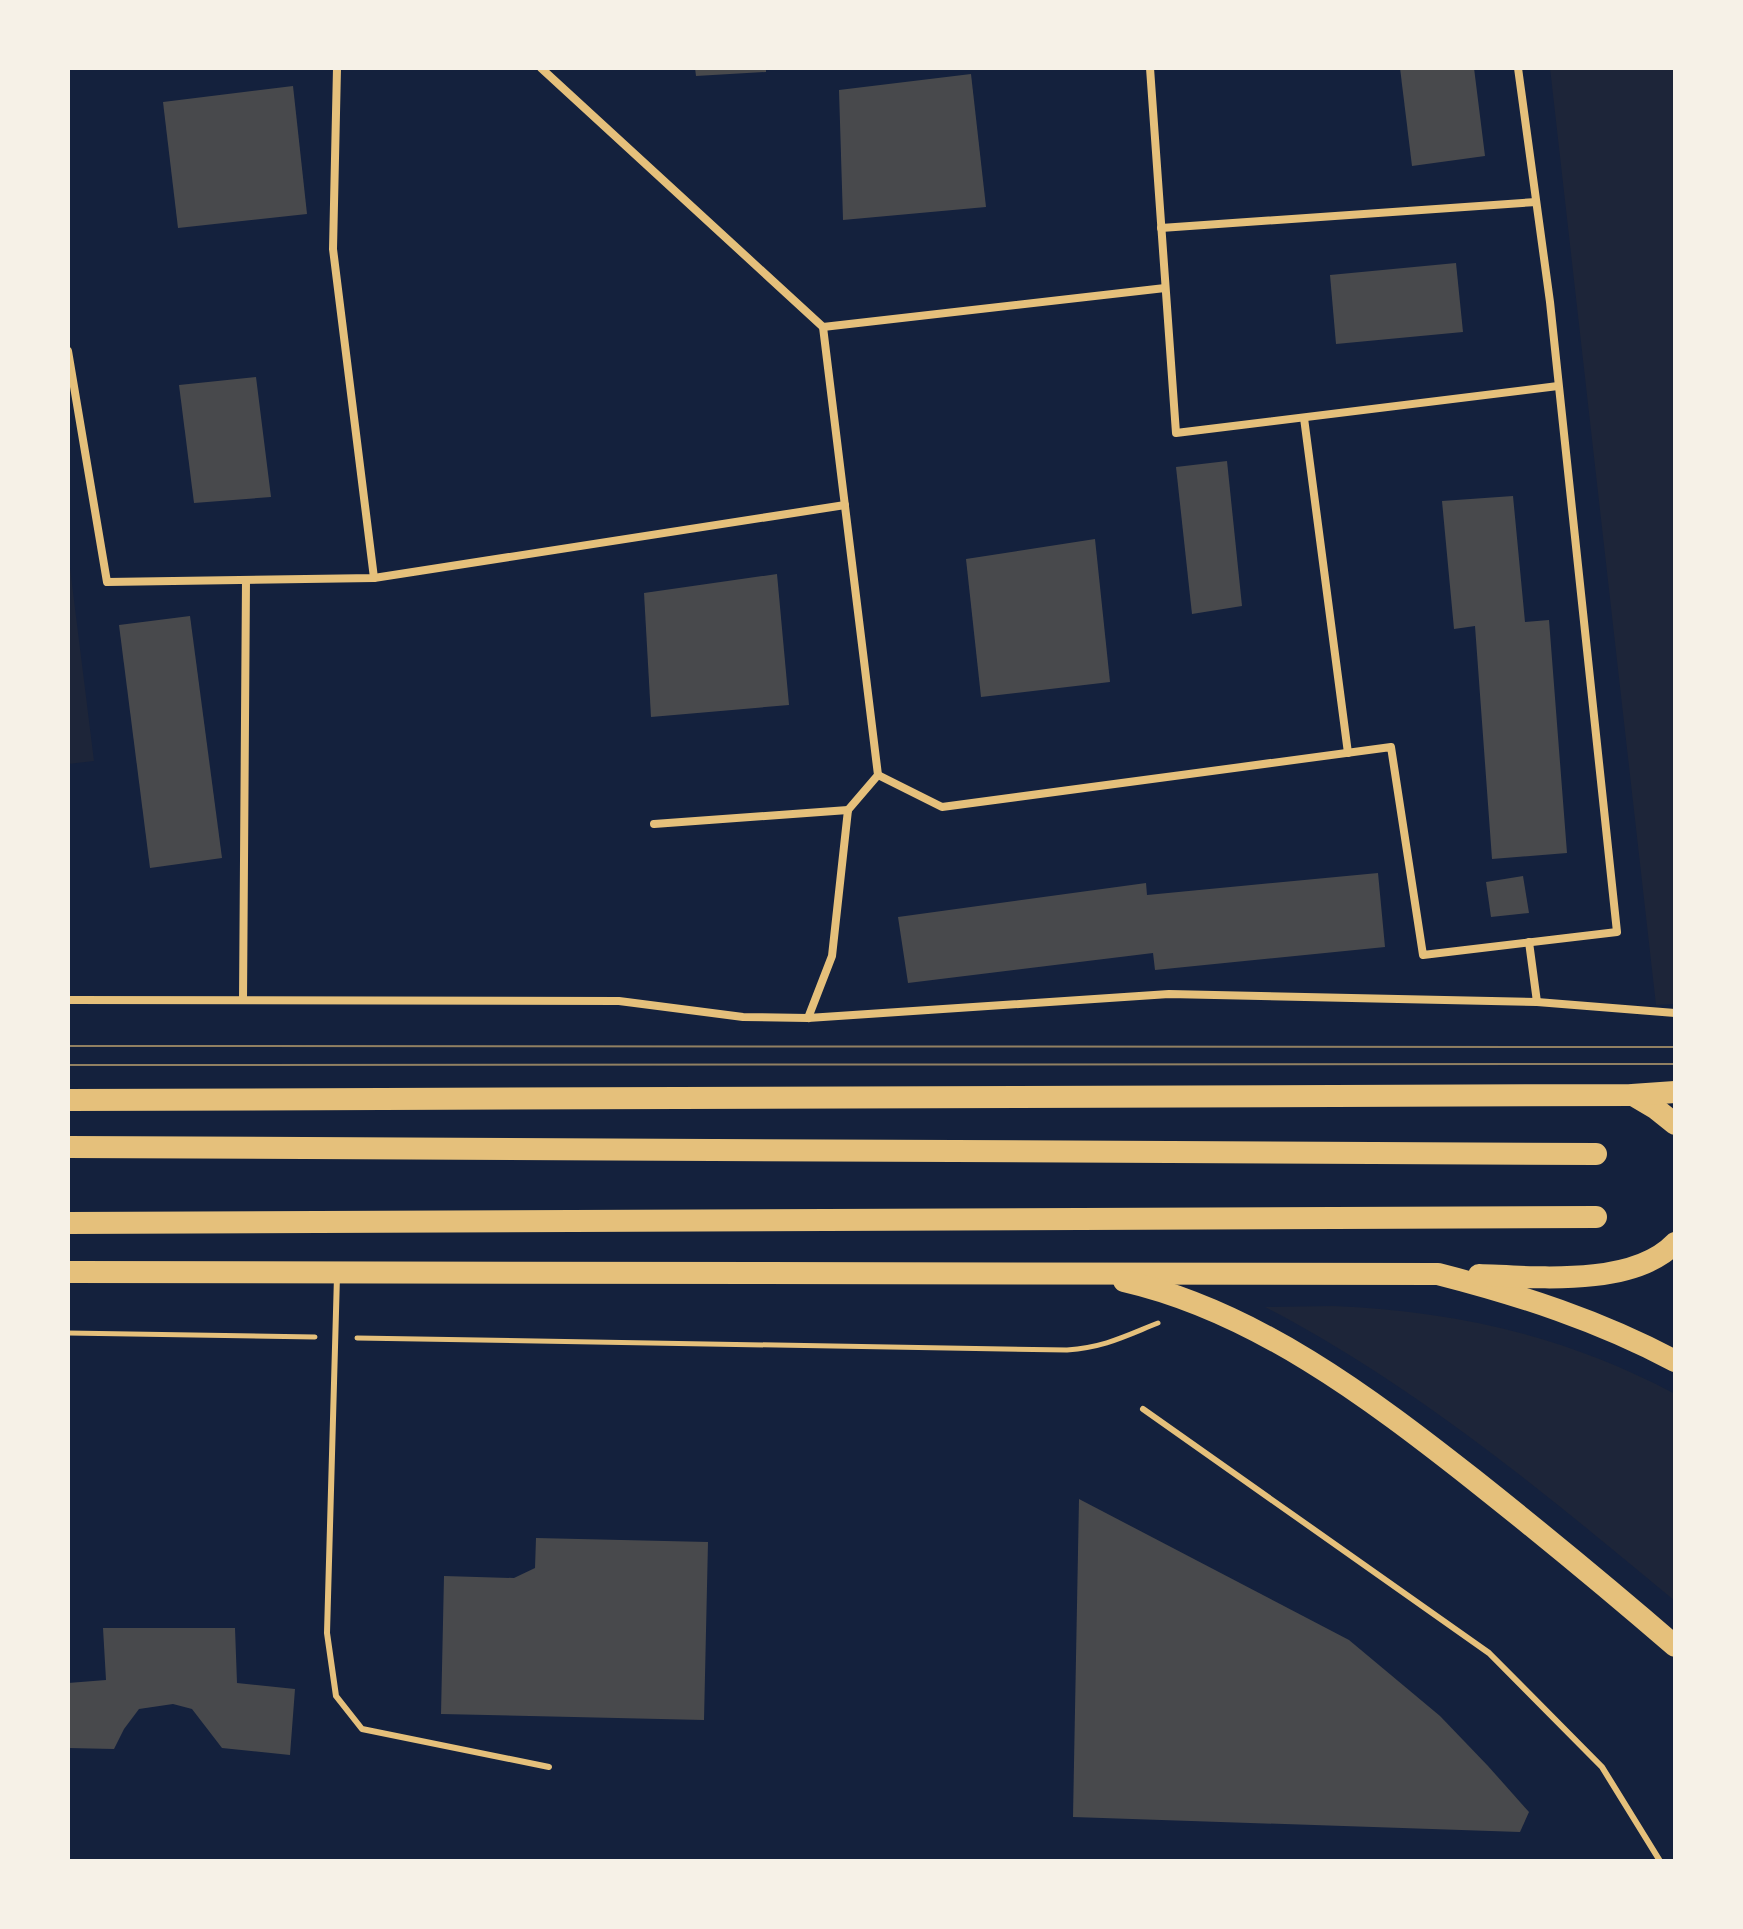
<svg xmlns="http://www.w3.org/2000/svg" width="1743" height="1929" font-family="Lato,sans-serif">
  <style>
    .green { fill: #1d2539 }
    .building { fill: #48494c }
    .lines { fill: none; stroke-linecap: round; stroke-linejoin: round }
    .path { stroke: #e5c07b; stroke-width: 5 }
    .service { stroke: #e5c07b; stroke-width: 6 }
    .minor { stroke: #e5c07b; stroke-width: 8 }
    .trunk { stroke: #e5c07b; stroke-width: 22 }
    .tram { stroke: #918062; stroke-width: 2 }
  </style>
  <rect width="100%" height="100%" fill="#14213d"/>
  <!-- green -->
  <g class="green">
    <polygon points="1550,68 1675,68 1675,1004 1656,1005"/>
    <polygon points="68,552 94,761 68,764"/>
    <path d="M1333 1306C1455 1311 1566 1336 1675 1394V1601C1546 1494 1415 1385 1265 1307Z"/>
  </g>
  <!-- building -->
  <g class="building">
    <polygon points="695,68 766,68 766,72 696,76"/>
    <polygon points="1400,68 1474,68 1485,156 1412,166"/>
    <polygon points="971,74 986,207 843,220 839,90"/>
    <polygon points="293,86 307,214 178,228 163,102"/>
    <polygon points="1456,263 1463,332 1336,344 1330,275"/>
    <polygon points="256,377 271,497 194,503 179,385"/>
    <polygon points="1227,461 1242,606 1192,614 1176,467"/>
    <polygon points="1513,496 1525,622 1549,620 1567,853 1492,859 1475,626 1454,629 1442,501"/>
    <polygon points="1095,539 1110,682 981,697 966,559"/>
    <polygon points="777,574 789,705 651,717 644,593"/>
    <polygon points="190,616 222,858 150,868 119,625"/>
    <polygon points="1378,873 1385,947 1155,970 1153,953 908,983 898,917 1146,883 1147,895"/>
    <polygon points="1523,876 1529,913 1491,917 1486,882"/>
    <polygon points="1079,1499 1349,1640 1440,1716 1488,1766 1529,1812 1520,1832 1073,1817"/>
    <polygon points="536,1538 708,1542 704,1720 441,1714 444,1576 514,1578 535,1568"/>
    <polygon points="103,1628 235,1628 237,1683 295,1689 290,1755 222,1748 192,1709 173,1704 139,1709 124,1729 114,1749 68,1748 68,1683 106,1680"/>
  </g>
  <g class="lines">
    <!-- path -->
    <g class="path">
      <polyline points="68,1333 315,1337"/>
      <path d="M357 1338 1067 1350C1105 1347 1123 1337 1158 1323"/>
    </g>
    <!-- service -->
    <g class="service">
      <polyline points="337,1276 327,1633 336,1696 362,1729 549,1767"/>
      <polyline points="1143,1409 1489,1653 1602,1767 1660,1861"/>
    </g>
    <!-- minor -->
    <g class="minor">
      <polyline points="337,68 333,249 374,578"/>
      <polyline points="541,68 823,327 878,775 848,810 832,956 808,1018"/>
      <polyline points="1150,68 1176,433 1558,386"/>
      <polyline points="1161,228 1536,202"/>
      <polyline points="823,327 1165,288"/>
      <polyline points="68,351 107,582 374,578 845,505"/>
      <polyline points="1304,418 1348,753"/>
      <polyline points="878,775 942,807 1391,747 1423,955 1617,932 1550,302 1518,68"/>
      <polyline points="654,824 848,810"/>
      <polyline points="68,1000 619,1001 743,1017 808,1018 1169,994 1537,1002 1529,942"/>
      <polyline points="243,1000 246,580"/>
      <polyline points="1537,1002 1675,1013"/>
    </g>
    <!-- trunk -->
    <g class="trunk">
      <polyline points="1633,1095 1655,1108 1675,1124"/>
      <polyline points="68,1100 1632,1095 1675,1092"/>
      <polyline points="68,1147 1596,1154"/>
      <polyline points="68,1223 1596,1217"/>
      <path d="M68 1272 1438 1274C1520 1295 1600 1321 1675 1361"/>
      <path d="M1479 1275C1536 1277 1633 1287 1675 1243"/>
      <path d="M1124 1281C1255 1311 1370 1398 1473 1479 1541 1533 1609 1589 1675 1646"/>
    </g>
    <!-- tram -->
    <g class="tram">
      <polyline points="68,1046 1675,1047"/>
      <polyline points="68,1065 1675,1064"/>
    </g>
  </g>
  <!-- border -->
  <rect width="1743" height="1929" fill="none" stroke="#f6f1e7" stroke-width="140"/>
</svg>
